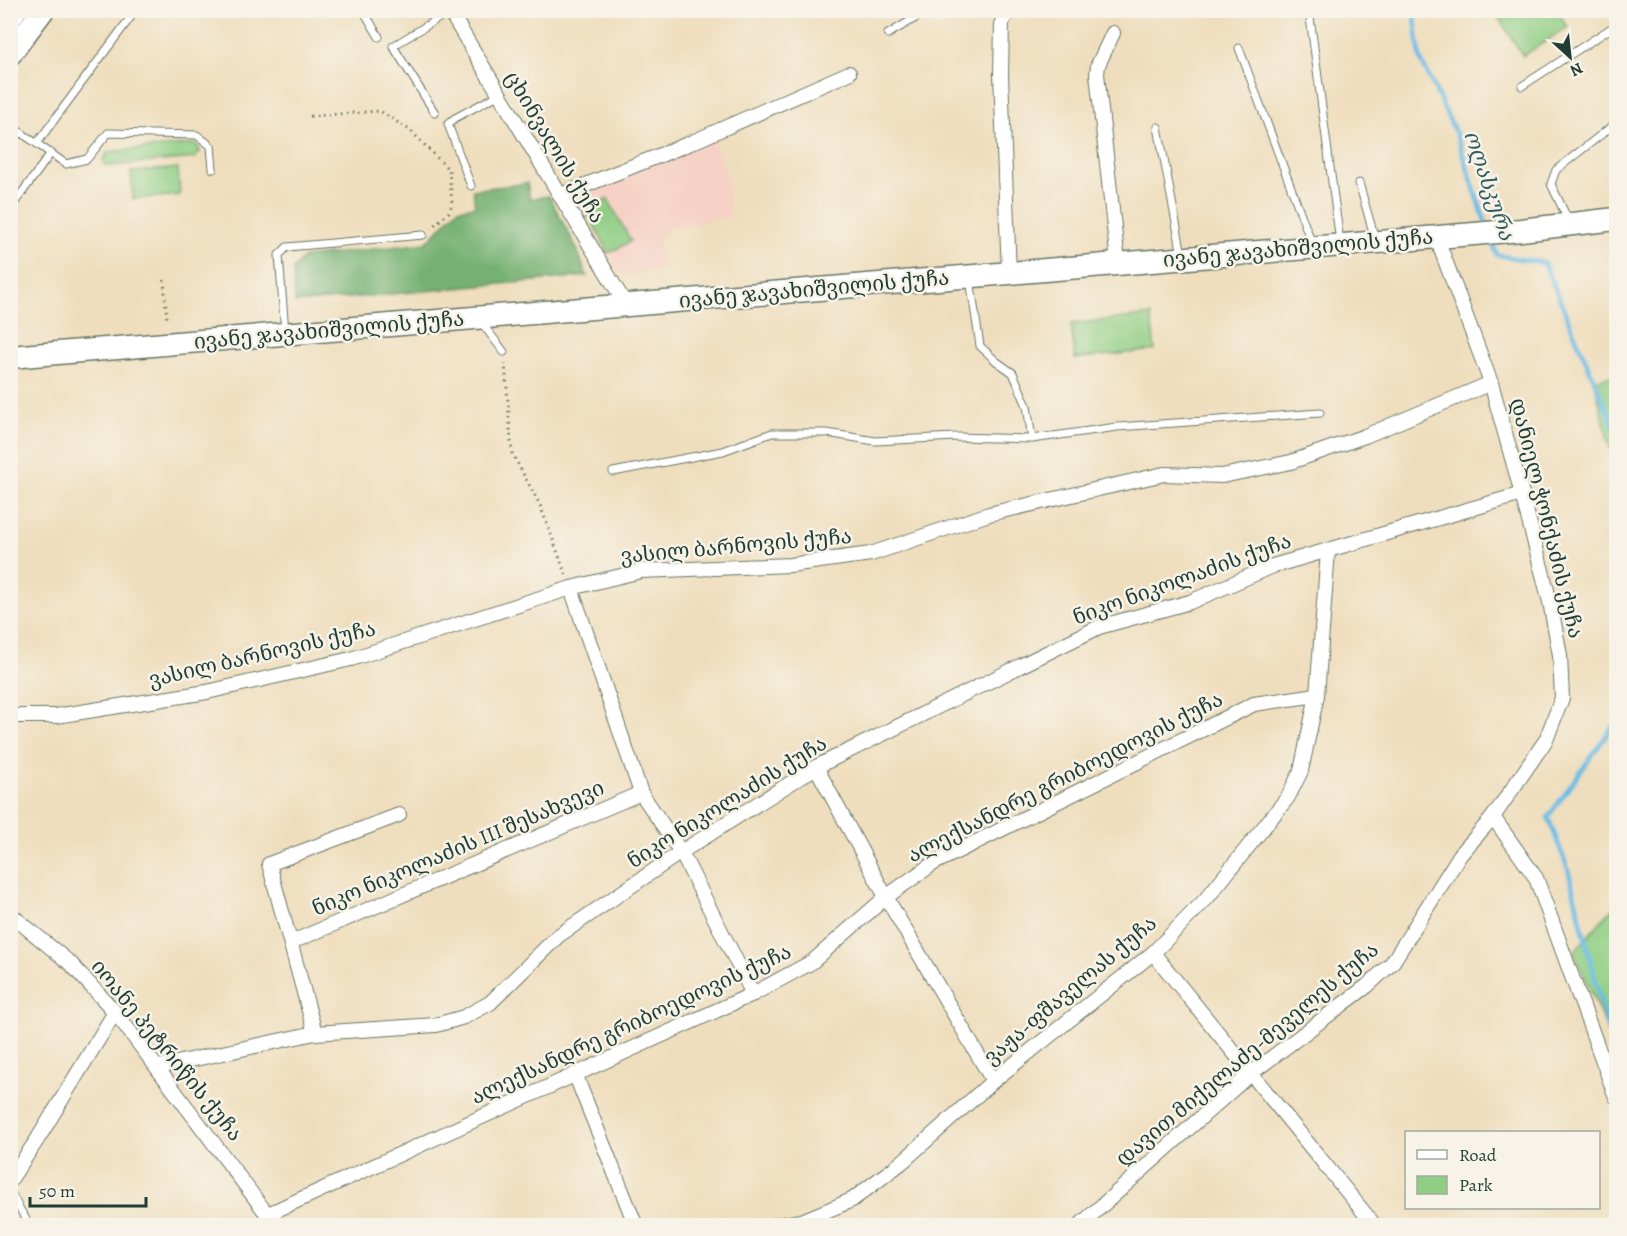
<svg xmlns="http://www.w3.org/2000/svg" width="1627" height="1236" font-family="Alegreya,'Noto Serif Georgian',serif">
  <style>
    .built { fill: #f6d1c5 }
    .green { fill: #90ce84; stroke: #58865c; stroke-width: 1.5 }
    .forest { fill: #74b172; stroke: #4a7753; stroke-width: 1.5 }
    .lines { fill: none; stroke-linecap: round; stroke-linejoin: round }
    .stream { stroke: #69bce5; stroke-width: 4.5 }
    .service-casing { stroke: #687564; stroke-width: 9 }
    .minor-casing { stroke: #687564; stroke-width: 16 }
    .primary-casing { stroke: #687564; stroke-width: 25 }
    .path { stroke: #687564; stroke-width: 3; stroke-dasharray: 1.5 4.5; stroke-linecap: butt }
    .service { stroke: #fff; stroke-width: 7 }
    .minor { stroke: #fff; stroke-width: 14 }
    .primary { stroke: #fff; stroke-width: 22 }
    .labels { text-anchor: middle; stroke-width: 5; stroke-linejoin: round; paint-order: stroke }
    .street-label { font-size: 21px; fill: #1f3d34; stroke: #f7f3e8 }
    .water-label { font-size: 22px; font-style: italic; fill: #325d60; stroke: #f7f3e8 }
  </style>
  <rect width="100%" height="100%" fill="#f7f3e8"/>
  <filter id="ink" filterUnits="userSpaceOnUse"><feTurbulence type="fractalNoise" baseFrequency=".0167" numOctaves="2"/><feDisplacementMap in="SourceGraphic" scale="12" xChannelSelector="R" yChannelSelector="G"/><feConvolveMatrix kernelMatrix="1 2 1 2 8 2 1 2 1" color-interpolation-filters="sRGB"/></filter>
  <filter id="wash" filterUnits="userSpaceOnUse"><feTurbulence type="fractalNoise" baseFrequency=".008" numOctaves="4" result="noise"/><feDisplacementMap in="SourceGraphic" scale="24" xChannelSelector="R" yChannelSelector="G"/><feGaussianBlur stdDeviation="1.35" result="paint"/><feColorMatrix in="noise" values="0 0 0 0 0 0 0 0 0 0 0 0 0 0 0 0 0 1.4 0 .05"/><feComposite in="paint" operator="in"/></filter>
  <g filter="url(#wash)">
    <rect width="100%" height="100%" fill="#efdebd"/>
    <!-- built -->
    <polygon class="built" points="715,141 729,185 730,216 667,229 658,239 662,270 620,274 582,208 588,196 636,164"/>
    <!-- green -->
    <g class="green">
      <polygon points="1494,11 1557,11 1568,27 1523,56"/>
      <polygon points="194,144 198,146 200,152 195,158 108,166 104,164 103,160 108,152"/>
      <polygon points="178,168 180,195 133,199 131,172"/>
      <polygon points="608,199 631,241 609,253 586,211"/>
      <polygon points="1151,315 1155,350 1075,359 1071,324"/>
      <polygon points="1616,375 1616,474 1594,380"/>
      <polygon points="1616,904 1616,1051 1574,952"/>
    </g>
    <!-- forest -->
    <polygon class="forest" points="527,183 530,199 549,196 576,247 587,276 295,303 293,269 304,257 426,243 458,209 475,206 473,190"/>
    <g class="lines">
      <!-- stream -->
      <g class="stream">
        <polyline points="1414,10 1420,58 1456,134 1487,227"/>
        <polyline points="1492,241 1497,255 1544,263 1616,431"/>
        <polyline points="1616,722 1548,817 1568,869 1607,1027 1616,1042"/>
      </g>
    </g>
  </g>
  <g filter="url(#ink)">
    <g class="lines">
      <!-- service casing -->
      <g class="service-casing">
        <g id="service">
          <polyline points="363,10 379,37"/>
          <polyline points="1309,10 1340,242"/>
          <polyline points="888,34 929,10"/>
          <polyline points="1239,48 1312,244"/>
          <polyline points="1522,86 1616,25"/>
          <polyline points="435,113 393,46 449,12"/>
          <polyline points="10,125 66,164 87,159 108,133 197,135 211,146 213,169"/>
          <polyline points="1158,127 1182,255"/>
          <polyline points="37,143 136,10"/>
          <polyline points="1359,183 1375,239"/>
          <polyline points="471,186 448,124 455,118 498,95"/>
          <polyline points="10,209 51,153"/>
          <polyline points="1569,222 1551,184 1556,170 1616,123"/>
          <polyline points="481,322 504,352"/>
          <polyline points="285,332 279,255 287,247 423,235"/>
          <polyline points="1032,439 1117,427 1320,413"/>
          <polyline points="613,472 723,451 772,433 827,433 875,441 956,437 1032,439 1027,406 1013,373 996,361 980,346 970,279"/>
          <polyline points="10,1191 18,1206 30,1226"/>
        </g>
      </g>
      <!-- minor casing -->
      <g class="minor-casing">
        <g id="minor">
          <polyline points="449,10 626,305"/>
          <polyline points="1113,33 1098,65 1097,74 1118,263"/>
          <polyline points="561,195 688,144 849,73"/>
          <polyline points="1009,273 1001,75 1002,22 1009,10"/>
          <polyline points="571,588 641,793 681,852 753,994"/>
          <polyline points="10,716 56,716 207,692 351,659 571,588 641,571 790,565 871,554 989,514 1164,474 1222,476 1291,462 1365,436 1491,383"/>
          <polyline points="816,767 886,897 993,1081"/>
          <polyline points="1493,817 1536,878 1616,1097"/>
          <polyline points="10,914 71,964 115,1012 276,1226"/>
          <polyline points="292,942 641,793"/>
          <polyline points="1153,953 1375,1226"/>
          <polyline points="315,1033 269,864 399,815"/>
          <polyline points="158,1067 315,1033 436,1025 464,1017 490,1003 558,936 681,852 816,767 1099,627 1190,602 1273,566 1522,494"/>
          <polyline points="575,1074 636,1226"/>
          <polyline points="10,1180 37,1140 115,1012"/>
          <polyline points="268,1214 753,994 812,962 886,897 934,863 1254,704 1317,695"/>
          <polyline points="770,1226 802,1221 852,1200 901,1163 993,1081 1153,953 1207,898 1288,797 1301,771 1317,695 1328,551"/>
          <polyline points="1079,1226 1250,1074 1367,986 1392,963 1460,855 1493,817 1546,740 1562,698 1560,655 1550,602 1522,494 1491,383 1436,236"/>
        </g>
      </g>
      <!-- primary casing -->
      <g class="primary-casing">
        <g id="primary">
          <polyline points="10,17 15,10"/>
          <polyline points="10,54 43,10"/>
          <polyline points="10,357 1521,230 1616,219"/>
        </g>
      </g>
      <!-- path -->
      <g class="path">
        <polyline points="310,116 380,111 411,131 449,170 452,204 449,212 431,228"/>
        <polyline points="164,280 167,321"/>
        <polyline points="505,363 512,453 540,505 566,575"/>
      </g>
      <!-- service -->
      <use href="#service" class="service"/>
      <!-- minor -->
      <use href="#minor" class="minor"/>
      <!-- primary -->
      <use href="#primary" class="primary"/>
    </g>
  </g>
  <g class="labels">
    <!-- street labels -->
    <g class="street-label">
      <text transform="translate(555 147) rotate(59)" y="7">ცხინვალის ქუჩა</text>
      <text transform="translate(1298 248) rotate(-5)" y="7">ივანე ჯავახიშვილის ქუჩა</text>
      <text transform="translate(814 289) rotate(-5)" y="7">ივანე ჯავახიშვილის ქუჩა</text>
      <text transform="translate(329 330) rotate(-5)" y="7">ივანე ჯავახიშვილის ქუჩა</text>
      <text transform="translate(1547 518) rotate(76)" y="7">დანიელ ჭონქაძის ქუჩა</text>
      <text transform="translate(736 546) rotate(-5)" y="7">ვასილ ბარნოვის ქუჩა</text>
      <text transform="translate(1182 579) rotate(-20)" y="7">ნიკო ნიკოლაძის ქუჩა</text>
      <text transform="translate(262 654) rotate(-13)" y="7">ვასილ ბარნოვის ქუჩა</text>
      <text transform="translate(1065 777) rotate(-27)" y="7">ალექსანდრე გრიბოედოვის ქუჩა</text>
      <text transform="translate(727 802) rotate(-32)" y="7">ნიკო ნიკოლაძის ქუჩა</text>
      <text transform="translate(458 848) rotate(-23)" y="7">ნიკო ნიკოლაძის III შესახვევი</text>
      <text transform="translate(1070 990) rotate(-40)" y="7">ვაჟა-ფშაველას ქუჩა</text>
      <text transform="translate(631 1024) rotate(-25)" y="7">ალექსანდრე გრიბოედოვის ქუჩა</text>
      <text transform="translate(167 1050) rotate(51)" y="7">იოანე პეტრიწის ქუჩა</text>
      <text transform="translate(1247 1054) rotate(-40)" y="7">დავით მიქელაძე-მეველეს ქუჩა</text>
    </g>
    <!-- water labels -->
    <g class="water-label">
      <text transform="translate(1490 185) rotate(71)" y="8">ოღასკურა</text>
    </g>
  </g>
  <!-- margin -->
  <rect width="1627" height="1236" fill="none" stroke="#f7f3e8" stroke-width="36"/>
  <!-- legend -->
  <rect x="1405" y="1131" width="195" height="78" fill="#f7f3e8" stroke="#a1aaa0" stroke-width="1.5"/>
  <rect x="1417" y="1150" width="30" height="9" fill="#ffffff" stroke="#a1aaa0" stroke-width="1.5"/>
  <text x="1459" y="1161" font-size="18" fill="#1f3d34">Road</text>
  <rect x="1417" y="1176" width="30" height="18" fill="#90ce84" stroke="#a1aaa0" stroke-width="1.5"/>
  <text x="1459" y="1191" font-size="18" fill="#1f3d34">Park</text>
  <!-- north arrow -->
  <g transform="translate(1570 57) rotate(153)" stroke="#f7f3e8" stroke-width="4.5" paint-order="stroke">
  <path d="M0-4.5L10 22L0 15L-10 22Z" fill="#1f3d34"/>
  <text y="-9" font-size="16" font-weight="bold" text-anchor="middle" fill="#1f3d34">N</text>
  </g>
  <!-- scale -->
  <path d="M30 1197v9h116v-9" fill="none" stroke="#1f3d34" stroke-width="3"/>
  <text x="39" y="1197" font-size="18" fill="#1f3d34" stroke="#f7f3e8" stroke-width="4.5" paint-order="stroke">50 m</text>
</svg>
